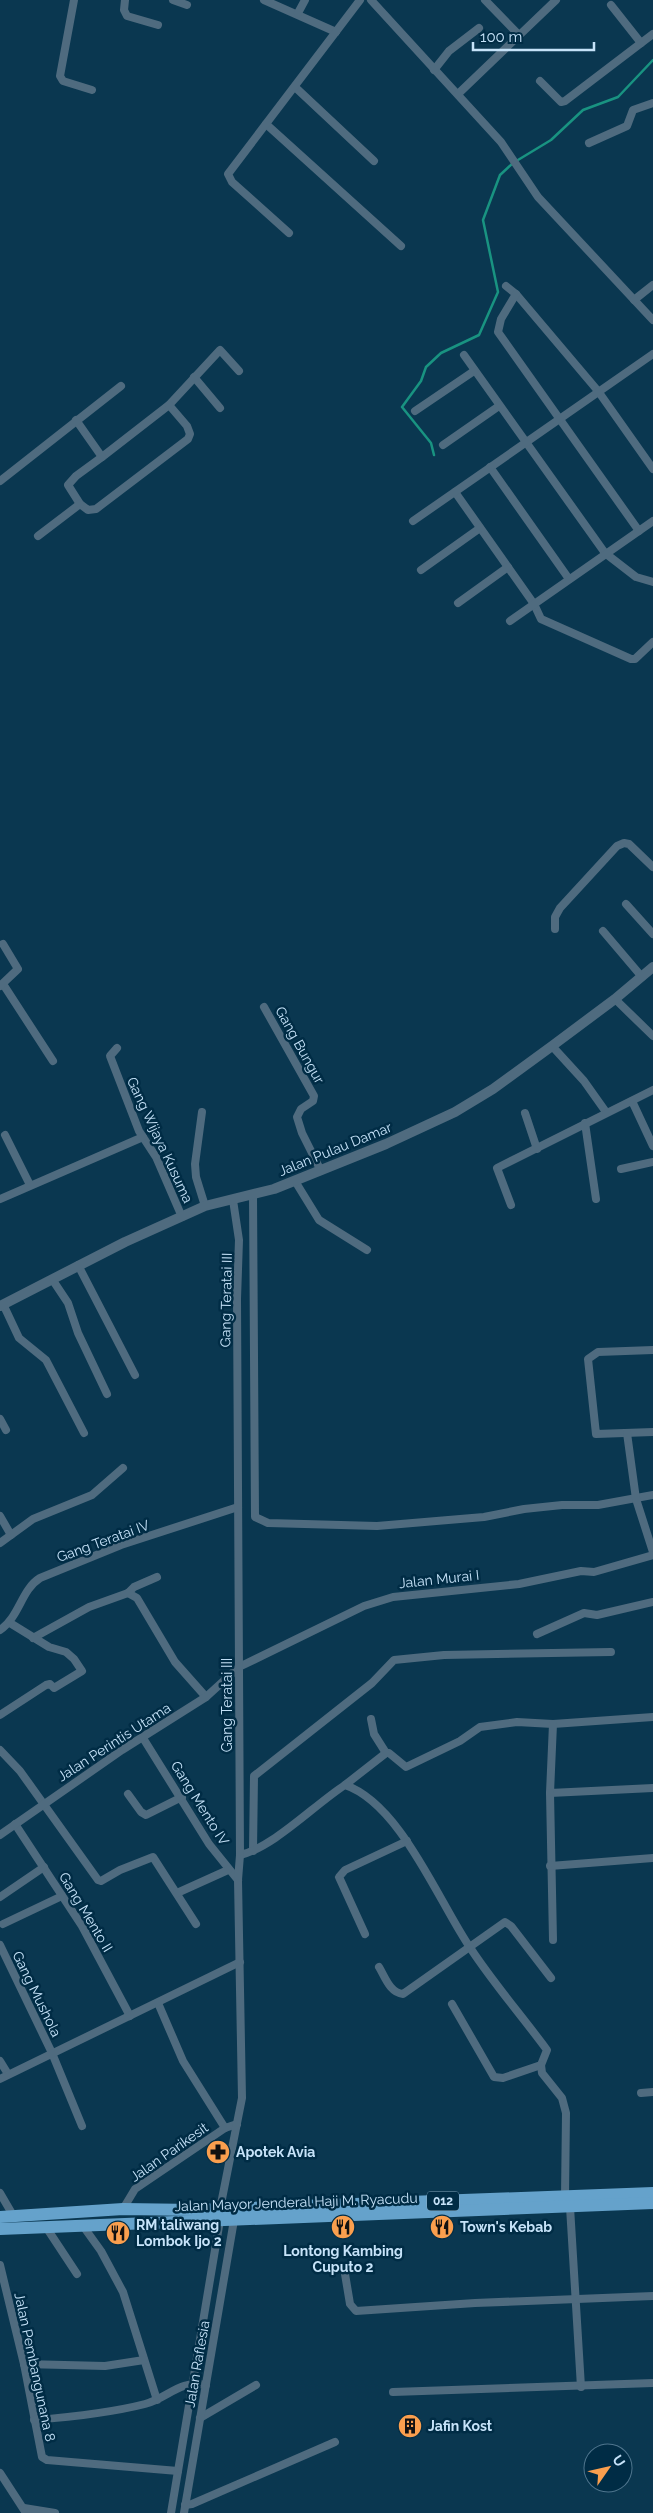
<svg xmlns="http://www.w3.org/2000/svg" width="653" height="2513" font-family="Raleway,sans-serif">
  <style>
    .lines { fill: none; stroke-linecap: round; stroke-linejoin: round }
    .stream { stroke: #199381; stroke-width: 2.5 }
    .minor { stroke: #4f6b7f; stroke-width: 8 }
    .tertiary { stroke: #4f6b7f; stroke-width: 10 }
    .primary { stroke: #65a2cb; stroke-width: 12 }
    .labels { text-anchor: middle; stroke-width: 5; stroke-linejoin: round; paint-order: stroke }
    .shield { fill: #002c45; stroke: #8bacc3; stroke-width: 1 }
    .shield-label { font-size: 12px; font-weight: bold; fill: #c6e3f9 }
    .street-label { font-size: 14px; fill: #c6e3f9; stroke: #002c45 }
    .poi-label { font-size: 14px; font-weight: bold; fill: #c6e3f9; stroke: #002c45; text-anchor: start }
  </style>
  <rect width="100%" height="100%" fill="#0a3750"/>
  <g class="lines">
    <!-- stream -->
    <polyline class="stream" points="434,455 431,443 402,407 421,381 426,367 441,353 479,335 498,292 483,220 500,175 513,163 551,140 583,110 618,97 653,60"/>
    <!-- minor -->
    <g class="minor">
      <polyline points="74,0 60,76 63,81 92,90"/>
      <polyline points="125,0 124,10 127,16 158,25"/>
      <polyline points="173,0 187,5"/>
      <polyline points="264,0 336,32"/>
      <polyline points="371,0 501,142 538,197 653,320"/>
      <polyline points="485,0 519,35"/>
      <polyline points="611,5 641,43"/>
      <polyline points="298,13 305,0"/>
      <polyline points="434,70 449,51 479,28"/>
      <polyline points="540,81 561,102 565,101 653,34"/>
      <polyline points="295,87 374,161"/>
      <polyline points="458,94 556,0"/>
      <polyline points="266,124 401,246"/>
      <polyline points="589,143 627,126 633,110 653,103"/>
      <polyline points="289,233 232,182 228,174 360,0"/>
      <polyline points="506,286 516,294 598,391 653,469"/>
      <polyline points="516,294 501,319 498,332 639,531"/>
      <polyline points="634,300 653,285"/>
      <polyline points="464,355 605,553 636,577 653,582"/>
      <polyline points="194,377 220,408"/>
      <polyline points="415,411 474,371"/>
      <polyline points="76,420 102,457 169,405 220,350 239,371"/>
      <polyline points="443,445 499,406"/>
      <polyline points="102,457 76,476 68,485 80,504 88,510 96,509 188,439 190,434 187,426 169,405"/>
      <polyline points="490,467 569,579"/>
      <polyline points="0,481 121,386"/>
      <polyline points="455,492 534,604 541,619 631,659 635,659 653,642"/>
      <polyline points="413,521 653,354"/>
      <polyline points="38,536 80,504"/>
      <polyline points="421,570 480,528"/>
      <polyline points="458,603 508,567"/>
      <polyline points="510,621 653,521"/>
      <polyline points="626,904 653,934"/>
      <polyline points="555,929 555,917 560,908 617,846 624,843 629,844 653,867"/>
      <polyline points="603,931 642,977"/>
      <polyline points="3,984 53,1061"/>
      <polyline points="0,986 18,969 3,944"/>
      <polyline points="615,999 653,1036"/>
      <polyline points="264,1007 314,1096 313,1101 301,1109 297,1117 302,1133 321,1171"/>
      <polyline points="552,1046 584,1081 606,1112"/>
      <polyline points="117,1048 110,1056 139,1131 156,1157 182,1217"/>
      <polyline points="632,1101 653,1146"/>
      <polyline points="202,1112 195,1164 196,1177 205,1206"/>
      <polyline points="525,1113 537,1149"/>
      <polyline points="585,1123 596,1199"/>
      <polyline points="5,1135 30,1185"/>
      <polyline points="621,1169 653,1162"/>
      <polyline points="295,1181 319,1220 367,1250"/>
      <polyline points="253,1195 255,1517 268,1523 377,1526 484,1517 524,1509 562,1505 598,1505 653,1495"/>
      <polyline points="0,1199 143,1137"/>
      <polyline points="511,1205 497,1168 653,1090"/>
      <polyline points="78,1265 135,1375"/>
      <polyline points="52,1279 68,1303 78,1333 107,1394"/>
      <polyline points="3,1304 19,1338 46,1360 84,1433"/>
      <polyline points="653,1350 598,1352 588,1359 596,1434 653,1432"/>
      <polyline points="0,1419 6,1430"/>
      <polyline points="627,1433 636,1499 653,1552"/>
      <polyline points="0,1516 11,1535"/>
      <polyline points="0,1543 33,1519 92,1495 123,1468"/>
      <polyline points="128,1593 137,1598 175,1662 206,1697"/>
      <path d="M0 1630C20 1616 21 1590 40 1578L121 1545 238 1507"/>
      <polyline points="537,1634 584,1613 597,1615 653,1602"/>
      <polyline points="33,1638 89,1607 128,1593 134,1587 157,1577"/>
      <polyline points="0,1715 46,1685 50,1684 54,1688 82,1671 74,1659 66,1652 49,1647 10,1623"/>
      <polyline points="371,1719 374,1734 386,1753 389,1753 406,1767 460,1741 480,1727 517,1722 553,1724 653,1717"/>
      <polyline points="553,1724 550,1793 653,1788"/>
      <polyline points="143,1738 209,1844 238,1880"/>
      <polyline points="0,1750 20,1771 98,1880 101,1881 120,1870 153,1857 196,1924"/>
      <polyline points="345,1785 386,1753"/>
      <polyline points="550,1793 553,1940"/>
      <polyline points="128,1794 141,1812 146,1815 182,1797"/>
      <polyline points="15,1824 82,1926 130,2016"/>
      <polyline points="0,1835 122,1750 206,1697 239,1667 364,1606 393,1597 519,1584 581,1571 594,1572 653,1555"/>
      <polyline points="253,1851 254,1776 372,1683 394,1660 444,1655 611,1652"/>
      <path d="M240 1855C274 1847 314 1805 345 1785 401 1804 439 1903 471 1949 494 1984 522 2016 547 2050L541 2065 542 2073 562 2098 566 2113 565 2196"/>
      <polyline points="550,1866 653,1858"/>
      <polyline points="177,1893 228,1870"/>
      <polyline points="0,1897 44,1867"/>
      <polyline points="3,1924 62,1896"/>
      <polyline points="365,1934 339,1877 345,1870 407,1841"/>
      <polyline points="0,1945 52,2053 82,2126"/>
      <path d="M379 1967C385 1977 390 1993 403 1994L505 1922 511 1926 551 1978"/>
      <polyline points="158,2003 183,2061 225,2128"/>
      <polyline points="452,2004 494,2077 503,2078 541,2065"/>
      <polyline points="0,2061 8,2074"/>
      <polyline points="0,2079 240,1962"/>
      <polyline points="641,2093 653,2092"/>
      <polyline points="0,2193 14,2217"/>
      <polyline points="570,2207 581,2387"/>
      <polyline points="123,2209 135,2189 225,2128 237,2124"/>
      <polyline points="220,2209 242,2098 238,1880 240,1855 237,1299 239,1240 233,1200"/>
      <polyline points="83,2226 101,2251 123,2292 157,2400"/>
      <polyline points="46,2227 77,2274"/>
      <polyline points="0,2265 24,2364 42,2457 47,2460 178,2471"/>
      <polyline points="344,2268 350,2304 356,2311 475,2303 653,2296"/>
      <polyline points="24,2364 105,2366 144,2360"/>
      <polyline points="393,2392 653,2383"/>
      <polyline points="200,2418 256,2385"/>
      <path d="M34 2420C71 2417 110 2413 145 2404 170 2397 178 2380 206 2385"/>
      <polyline points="0,2473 26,2513"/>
      <polyline points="185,2505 192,2504 335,2442"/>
      <polyline points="24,2508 55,2513"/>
      <polyline points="171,2513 220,2220"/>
      <polyline points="184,2513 234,2220"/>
    </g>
    <!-- tertiary -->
    <polyline class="tertiary" points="0,1306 125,1242 205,1206 274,1189 386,1144 455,1112 493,1089 552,1046 615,999 653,967"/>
    <!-- primary -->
    <g class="primary">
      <polyline points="0,2217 123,2209 195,2210 653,2193"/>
      <polyline points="0,2229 653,2203"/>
    </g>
  </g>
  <!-- icons -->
  <defs>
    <g id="pharmacy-disc" transform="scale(1.25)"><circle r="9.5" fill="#fa9f4e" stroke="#002c45"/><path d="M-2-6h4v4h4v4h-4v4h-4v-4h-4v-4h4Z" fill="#111"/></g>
    <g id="restaurant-disc" transform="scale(1.25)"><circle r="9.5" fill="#fa9f4e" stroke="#002c45"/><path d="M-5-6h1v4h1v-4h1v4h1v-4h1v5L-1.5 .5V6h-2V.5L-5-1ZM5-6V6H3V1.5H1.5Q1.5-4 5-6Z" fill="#111"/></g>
    <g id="building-disc" transform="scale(1.25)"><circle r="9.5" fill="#fa9f4e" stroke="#002c45"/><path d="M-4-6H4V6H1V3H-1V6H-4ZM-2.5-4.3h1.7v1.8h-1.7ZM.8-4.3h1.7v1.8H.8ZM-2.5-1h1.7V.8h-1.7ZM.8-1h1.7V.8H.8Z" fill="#111"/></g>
  </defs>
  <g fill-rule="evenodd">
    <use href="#pharmacy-disc" x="218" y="2152"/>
    <use href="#restaurant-disc" x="343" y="2227"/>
    <use href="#restaurant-disc" x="442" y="2227"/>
    <use href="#restaurant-disc" x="118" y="2233"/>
    <use href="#building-disc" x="410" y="2426"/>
  </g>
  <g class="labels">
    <!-- shield labels -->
    <rect class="shield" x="427" y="2191.5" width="32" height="19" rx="4"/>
    <g class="shield-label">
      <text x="443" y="2205">012</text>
    </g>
    <!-- street labels -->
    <g class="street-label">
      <text transform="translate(300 1045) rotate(61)" y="5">Gang Bungur</text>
      <text transform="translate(160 1140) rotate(65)" y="5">Gang Wijaya Kusuma</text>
      <text transform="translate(335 1149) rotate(-22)" y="5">Jalan Pulau Damar</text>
      <text transform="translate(226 1300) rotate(-89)" y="5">Gang Teratai III</text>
      <text transform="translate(103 1541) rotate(-20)" y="5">Gang Teratai IV</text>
      <text transform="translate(439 1579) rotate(-6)" y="5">Jalan Murai I</text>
      <text transform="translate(227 1705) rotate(-90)" y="5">Gang Teratai III</text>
      <text transform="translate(114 1742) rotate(-33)" y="5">Jalan Perintis Utama</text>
      <text transform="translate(200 1803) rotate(58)" y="5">Gang Mento IV</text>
      <text transform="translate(86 1912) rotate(59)" y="5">Gang Mento II</text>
      <text transform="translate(37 1994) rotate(64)" y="5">Gang Mushola</text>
      <text transform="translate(169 2152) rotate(-35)" y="5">Jalan Parikesit</text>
      <text transform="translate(296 2202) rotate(-2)" y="5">Jalan Mayor Jenderal Haji M. Ryacudu</text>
      <text transform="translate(197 2364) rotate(-80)" y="5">Jalan Raflesia</text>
      <text transform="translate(35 2367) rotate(78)" y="5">Jalan Pembangunana 8</text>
    </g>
    <!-- poi labels -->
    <g class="poi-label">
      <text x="236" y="2157">Apotek Avia</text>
      <text x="136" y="2230">RM taliwang<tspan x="136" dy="16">Lombok Ijo 2</tspan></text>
      <text x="460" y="2232">Town's Kebab</text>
      <text x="343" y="2256" text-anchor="middle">Lontong Kambing<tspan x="343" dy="16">Cuputo 2</tspan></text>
      <text x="428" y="2431">Jafin Kost</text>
    </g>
  </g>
  <!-- north arrow -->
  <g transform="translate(608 2468) rotate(56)"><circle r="24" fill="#002c45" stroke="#4f758d"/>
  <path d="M0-4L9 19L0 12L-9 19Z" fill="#fa9f4e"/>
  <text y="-8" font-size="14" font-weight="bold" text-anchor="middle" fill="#c6e3f9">U</text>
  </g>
  <!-- scale -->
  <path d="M473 42v8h121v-8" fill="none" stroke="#c6e3f9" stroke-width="2.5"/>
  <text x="480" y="42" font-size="15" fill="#c6e3f9" stroke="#002c45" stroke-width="4" paint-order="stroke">100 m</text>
</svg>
